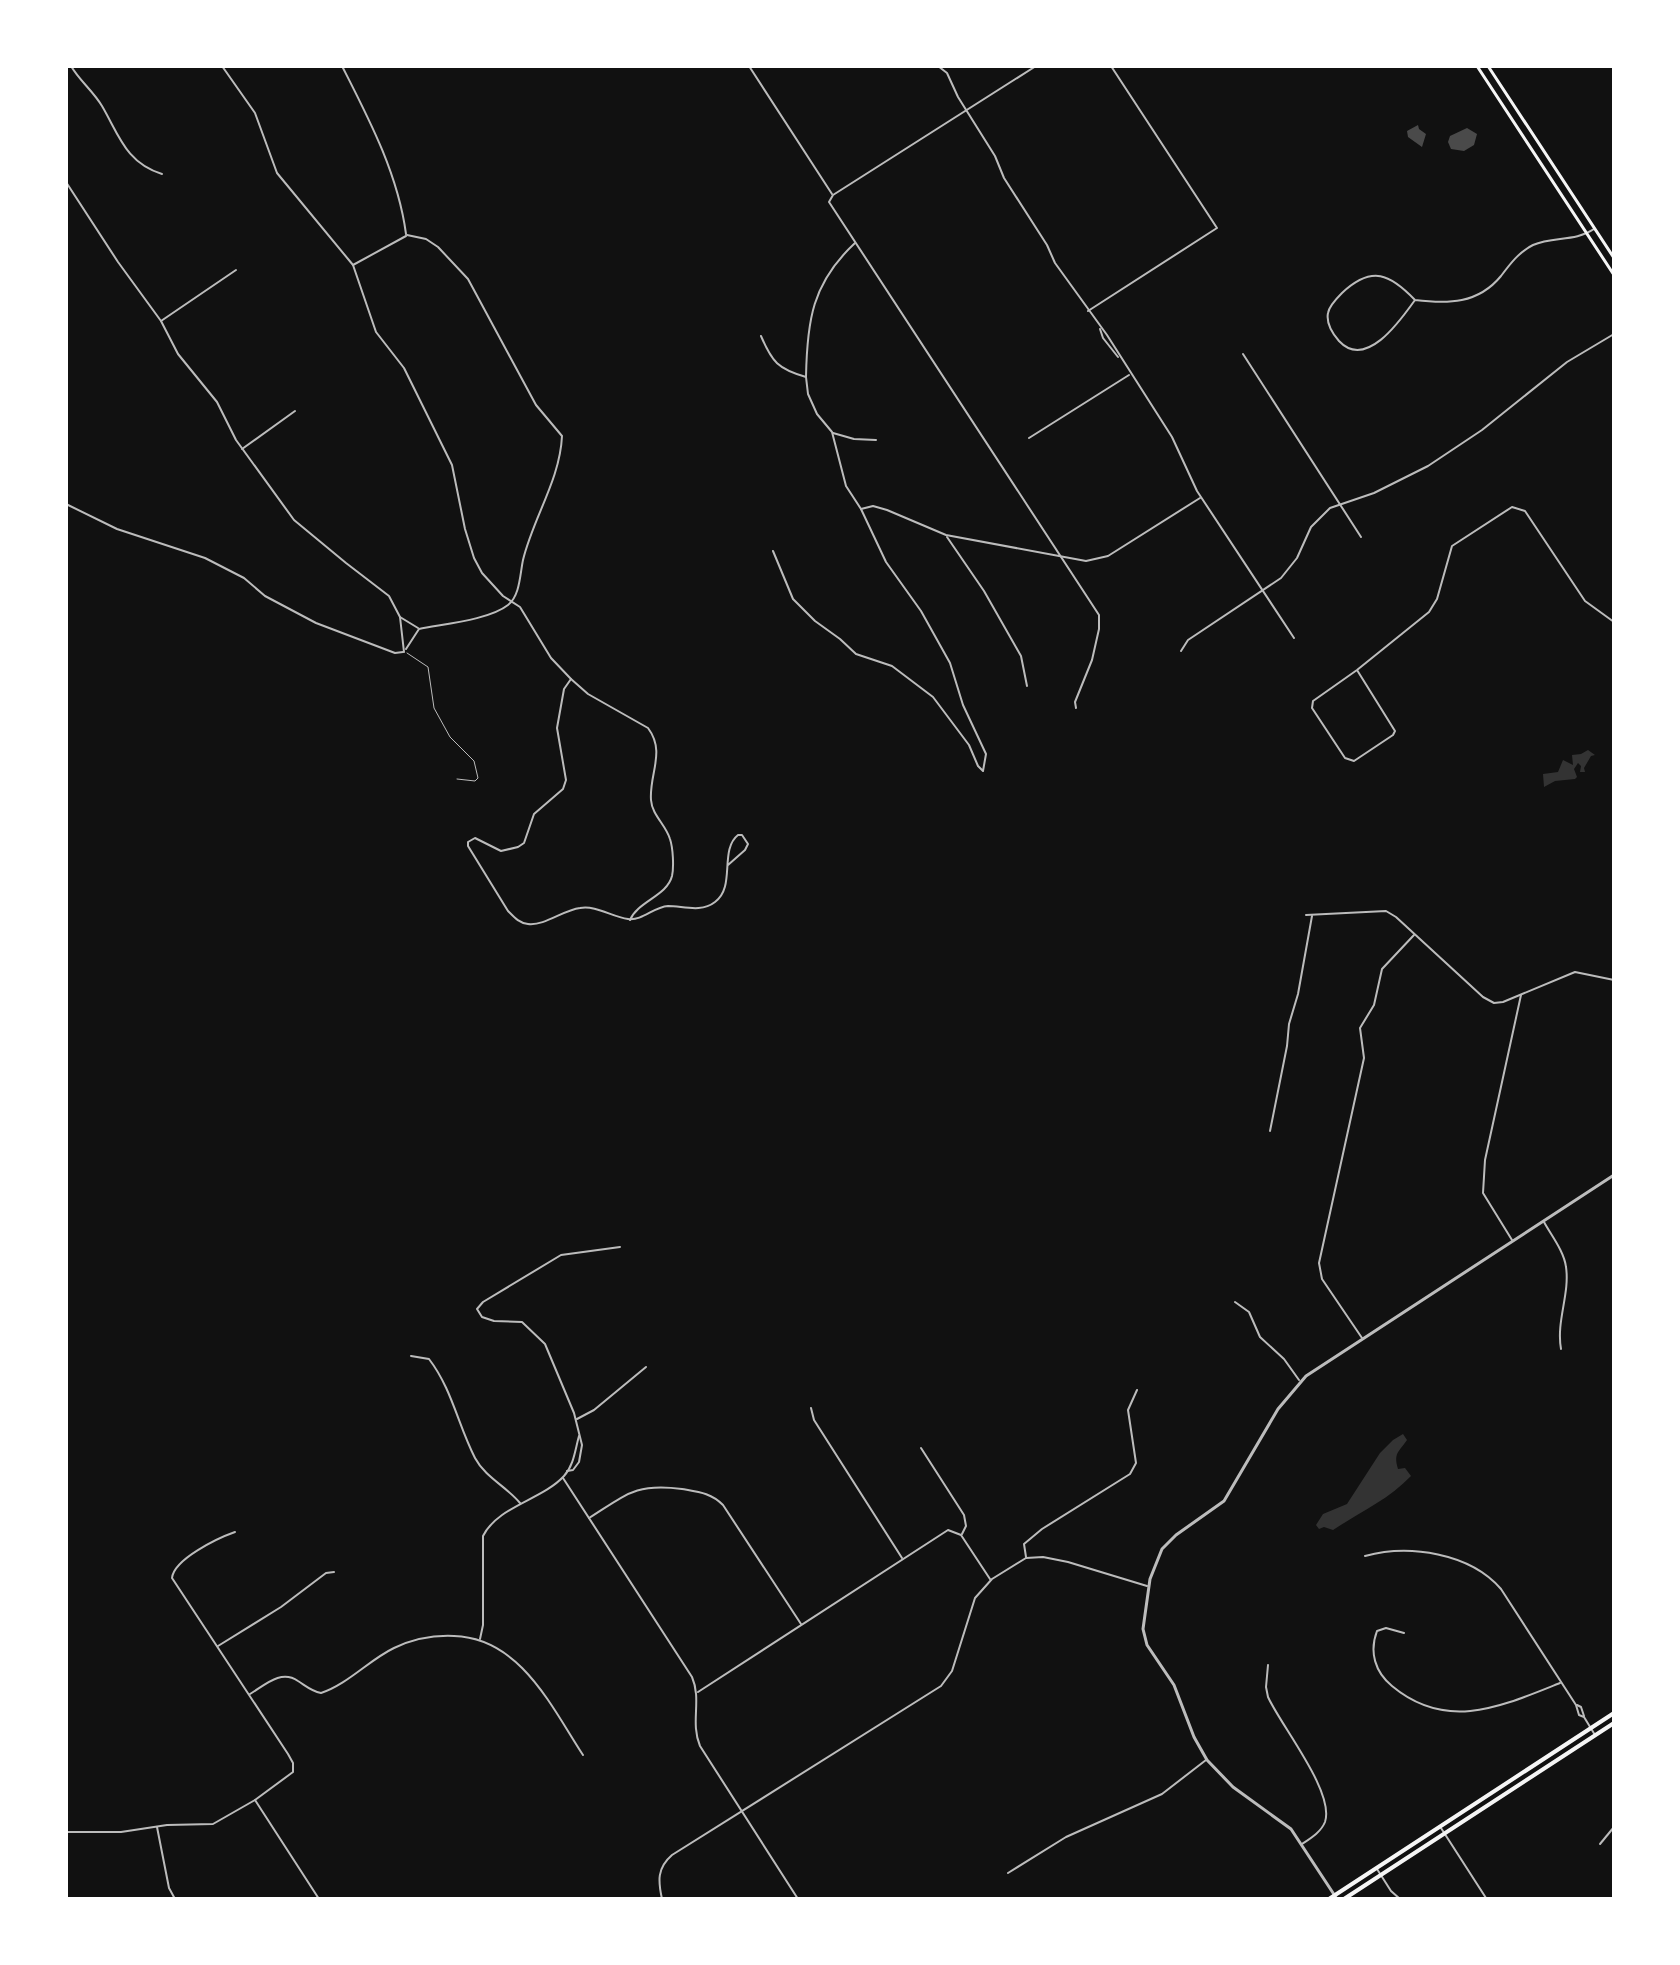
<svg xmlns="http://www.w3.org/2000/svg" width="1680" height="1965" font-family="'Sofia Sans Condensed',sans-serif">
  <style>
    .water { fill: #333 }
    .building { fill: #4a4a4a }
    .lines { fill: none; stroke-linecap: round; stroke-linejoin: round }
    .service { stroke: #bcbcbc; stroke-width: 1 }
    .minor { stroke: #bcbcbc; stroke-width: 2 }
    .tertiary { stroke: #bcbcbc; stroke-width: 3 }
    .secondary { stroke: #f5f5f5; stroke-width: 3 }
    .primary { stroke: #f5f5f5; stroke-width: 4 }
  </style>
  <rect width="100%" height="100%" fill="#111"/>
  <!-- water -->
  <g class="water">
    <polygon points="1588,750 1595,755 1591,756 1584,768 1585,772 1580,772 1581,766 1578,763 1574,769 1577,777 1575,779 1555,781 1544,787 1543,774 1558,772 1563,760 1573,765 1572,755 1581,754"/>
    <path d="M1403 1434 1407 1440C1399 1452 1393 1453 1398 1469L1405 1468 1411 1476C1388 1500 1360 1512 1333 1530L1324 1527 1319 1529 1316 1525 1323 1514 1347 1504 1380 1453 1393 1440Z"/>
  </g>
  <!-- building -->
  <g class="building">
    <polygon points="1418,125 1419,129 1426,134 1422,147 1408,137 1407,131"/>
    <polygon points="1467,128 1477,134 1474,145 1464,151 1451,149 1448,142 1450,136"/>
  </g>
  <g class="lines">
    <!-- service -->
    <polyline class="service" points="407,653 428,667 434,708 450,737 474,761 478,778 475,781 457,779"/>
    <!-- minor -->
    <g class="minor">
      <path d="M71 66C79 80 93 91 102 106 119 135 126 163 162 174"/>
      <path d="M222 66 255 113 277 173 353 265 376 332 404 368 452 465 465 529 474 558 482 573 503 596 520 607 551 658 571 679 588 694 648 728C666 752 649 774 651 800 652 815 666 825 670 839 673 848 674 867 672 876 667 896 638 901 630 920"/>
      <path d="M342 66C369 119 398 174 406 234"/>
      <polyline points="749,66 832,194"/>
      <polyline points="938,66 947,73 958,97 995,156 1004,178 1047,245 1055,263 1107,335 1172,437 1197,491 1294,638"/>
      <polyline points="1036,66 833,195 829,202 1099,615 1099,629 1092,660 1075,702 1076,708"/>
      <polyline points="66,182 118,262 161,321 178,354 217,402 236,440 294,520 346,563 389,596 400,617 404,652"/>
      <polyline points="353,265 406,236"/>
      <path d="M1415 300C1390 274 1372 265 1342 293 1337 298 1329 306 1328 313 1326 323 1333 334 1339 341 1366 370 1400 321 1415 300 1448 304 1478 304 1501 276 1510 264 1519 252 1533 245 1553 236 1575 242 1594 229"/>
      <polyline points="1088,311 1217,228 1111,66"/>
      <polyline points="161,321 236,270"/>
      <polyline points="1100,329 1103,338 1118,357"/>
      <path d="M761 336C772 362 778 369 806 377L808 394 817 414 832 432 846 486 861 509 886 562 921 611 950 663 963 705 986 754 983 771 978 766 969 745 933 697 892 666 856 654 840 639 815 621 793 599 773 551"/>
      <polyline points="1243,354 1361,537"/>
      <path d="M806 377C807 321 812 283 855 243"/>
      <polyline points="833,433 854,439 876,440"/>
      <polyline points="1029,438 1129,375"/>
      <polyline points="242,449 295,411"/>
      <polyline points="66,504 117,529 205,558 244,578 265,596 316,623 395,653 403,652"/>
      <polyline points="861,509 873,506 887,510 946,535 1086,561 1108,556 1200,498"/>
      <polyline points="947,537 984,591 1021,656 1027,686"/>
      <polyline points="400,617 418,628"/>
      <path d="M406 649 419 629C443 624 489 620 508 605 520 596 520 574 523 560 533 518 560 480 562 436L536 405 468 279 438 247 426 239 407 235"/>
      <polyline points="1181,651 1188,640 1281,578 1297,558 1311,527 1330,508 1374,493 1428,466 1482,430 1567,362 1614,334"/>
      <polyline points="1357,670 1395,731 1393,735 1354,761 1345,758 1312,708 1313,701 1357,670 1429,612 1437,599 1452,546 1512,507 1525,511 1585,601 1614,622"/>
      <path d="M571 679 564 689 557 728 566 780 563 789 534 814 524 843 518 847 501 851 475 838 468 842V846L508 911C514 917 519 923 528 924 545 926 563 910 580 908 596 905 612 917 628 919 643 921 653 907 668 906 683 906 701 913 715 902 736 887 719 850 738 835H742L748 844 745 850 728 865"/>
      <polyline points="1306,915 1386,911 1396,917 1483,997 1494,1003 1503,1002 1575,972 1614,980"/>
      <polyline points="66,957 66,918"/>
      <polyline points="1270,1131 1287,1046 1289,1024 1298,994 1312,916"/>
      <path d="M1544 1222C1551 1235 1564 1251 1566 1267 1570 1294 1556 1321 1561 1349"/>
      <polyline points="1512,1240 1483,1193 1485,1160 1521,995"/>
      <polyline points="1235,1302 1249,1312 1260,1337 1284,1359 1299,1380"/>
      <polyline points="1362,1338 1322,1279 1319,1263 1364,1058 1360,1028 1374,1005 1382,969 1414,935"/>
      <path d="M411 1356 429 1359C452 1389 458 1425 475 1458 485 1477 507 1487 520 1503"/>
      <polyline points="811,1408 814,1420 902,1558"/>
      <polyline points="577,1419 594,1410 646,1367"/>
      <polyline points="921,1448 964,1515 966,1526 962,1534"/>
      <polyline points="567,1471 573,1470 579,1462 582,1445 574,1413 545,1344 522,1322 494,1321 482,1317 477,1309 483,1302 561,1255 620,1247"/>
      <path d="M563 1478 692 1677C702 1700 690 1722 700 1746L798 1899"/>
      <path d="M589 1518C627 1494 636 1483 682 1489 699 1492 711 1493 723 1505L801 1624"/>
      <path d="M1365 1556C1409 1544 1470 1553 1501 1589L1576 1705 1579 1715 1584 1717 1595 1735"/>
      <polyline points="1026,1557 1024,1544 1042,1529 1130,1474 1136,1463 1128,1410 1137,1390"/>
      <path d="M1404 1633 1386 1628 1377 1631C1369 1652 1375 1672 1392 1686 1447 1732 1502 1706 1560 1683"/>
      <path d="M480 1639 483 1625V1536C498 1506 542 1500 564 1476 574 1465 575 1450 579 1436"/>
      <polyline points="218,1646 281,1607 326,1573 334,1572"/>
      <path d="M1268 1665 1266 1687 1268 1697C1281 1726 1335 1792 1325 1822 1321 1832 1311 1838 1302 1844"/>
      <polyline points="698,1692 948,1530 961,1535 990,1579"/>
      <path d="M250 1694C265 1685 281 1669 298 1681 306 1686 311 1691 321 1693 348 1684 369 1660 394 1648 413 1639 433 1635 454 1636 520 1638 551 1706 583 1755"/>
      <polyline points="1577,1705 1581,1707 1584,1716"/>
      <polyline points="255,1800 319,1899"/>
      <polyline points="157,1827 169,1888 175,1899"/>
      <polyline points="1441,1828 1486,1898"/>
      <path d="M66 1832H121L167 1825 213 1824 255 1800 293 1772V1763L288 1754 172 1578C174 1559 218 1538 235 1532"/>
      <polyline points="1600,1844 1614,1827"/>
      <polyline points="1377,1869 1391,1891 1400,1899"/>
      <polyline points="1008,1873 1066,1837 1162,1794 1206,1760"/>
      <path d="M662 1899C658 1881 657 1868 672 1855L941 1686 952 1671 975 1598 992 1579 1026 1558 1043 1557 1068 1562 1147 1586"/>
    </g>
    <!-- tertiary -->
    <polyline class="tertiary" points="1337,1899 1291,1829 1233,1787 1207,1760 1194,1737 1174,1685 1147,1645 1143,1629 1150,1579 1162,1549 1176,1535 1224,1501 1278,1409 1306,1376 1614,1175"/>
    <!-- secondary -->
    <g class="secondary">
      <polyline points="1477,66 1614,275"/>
      <polyline points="1488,66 1614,258"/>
    </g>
    <!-- primary -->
    <g class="primary">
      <polyline points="1329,1899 1614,1713"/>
      <polyline points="1344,1899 1614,1723"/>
    </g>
  </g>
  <!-- border -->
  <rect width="1680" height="1965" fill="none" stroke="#ffffff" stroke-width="136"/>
</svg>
